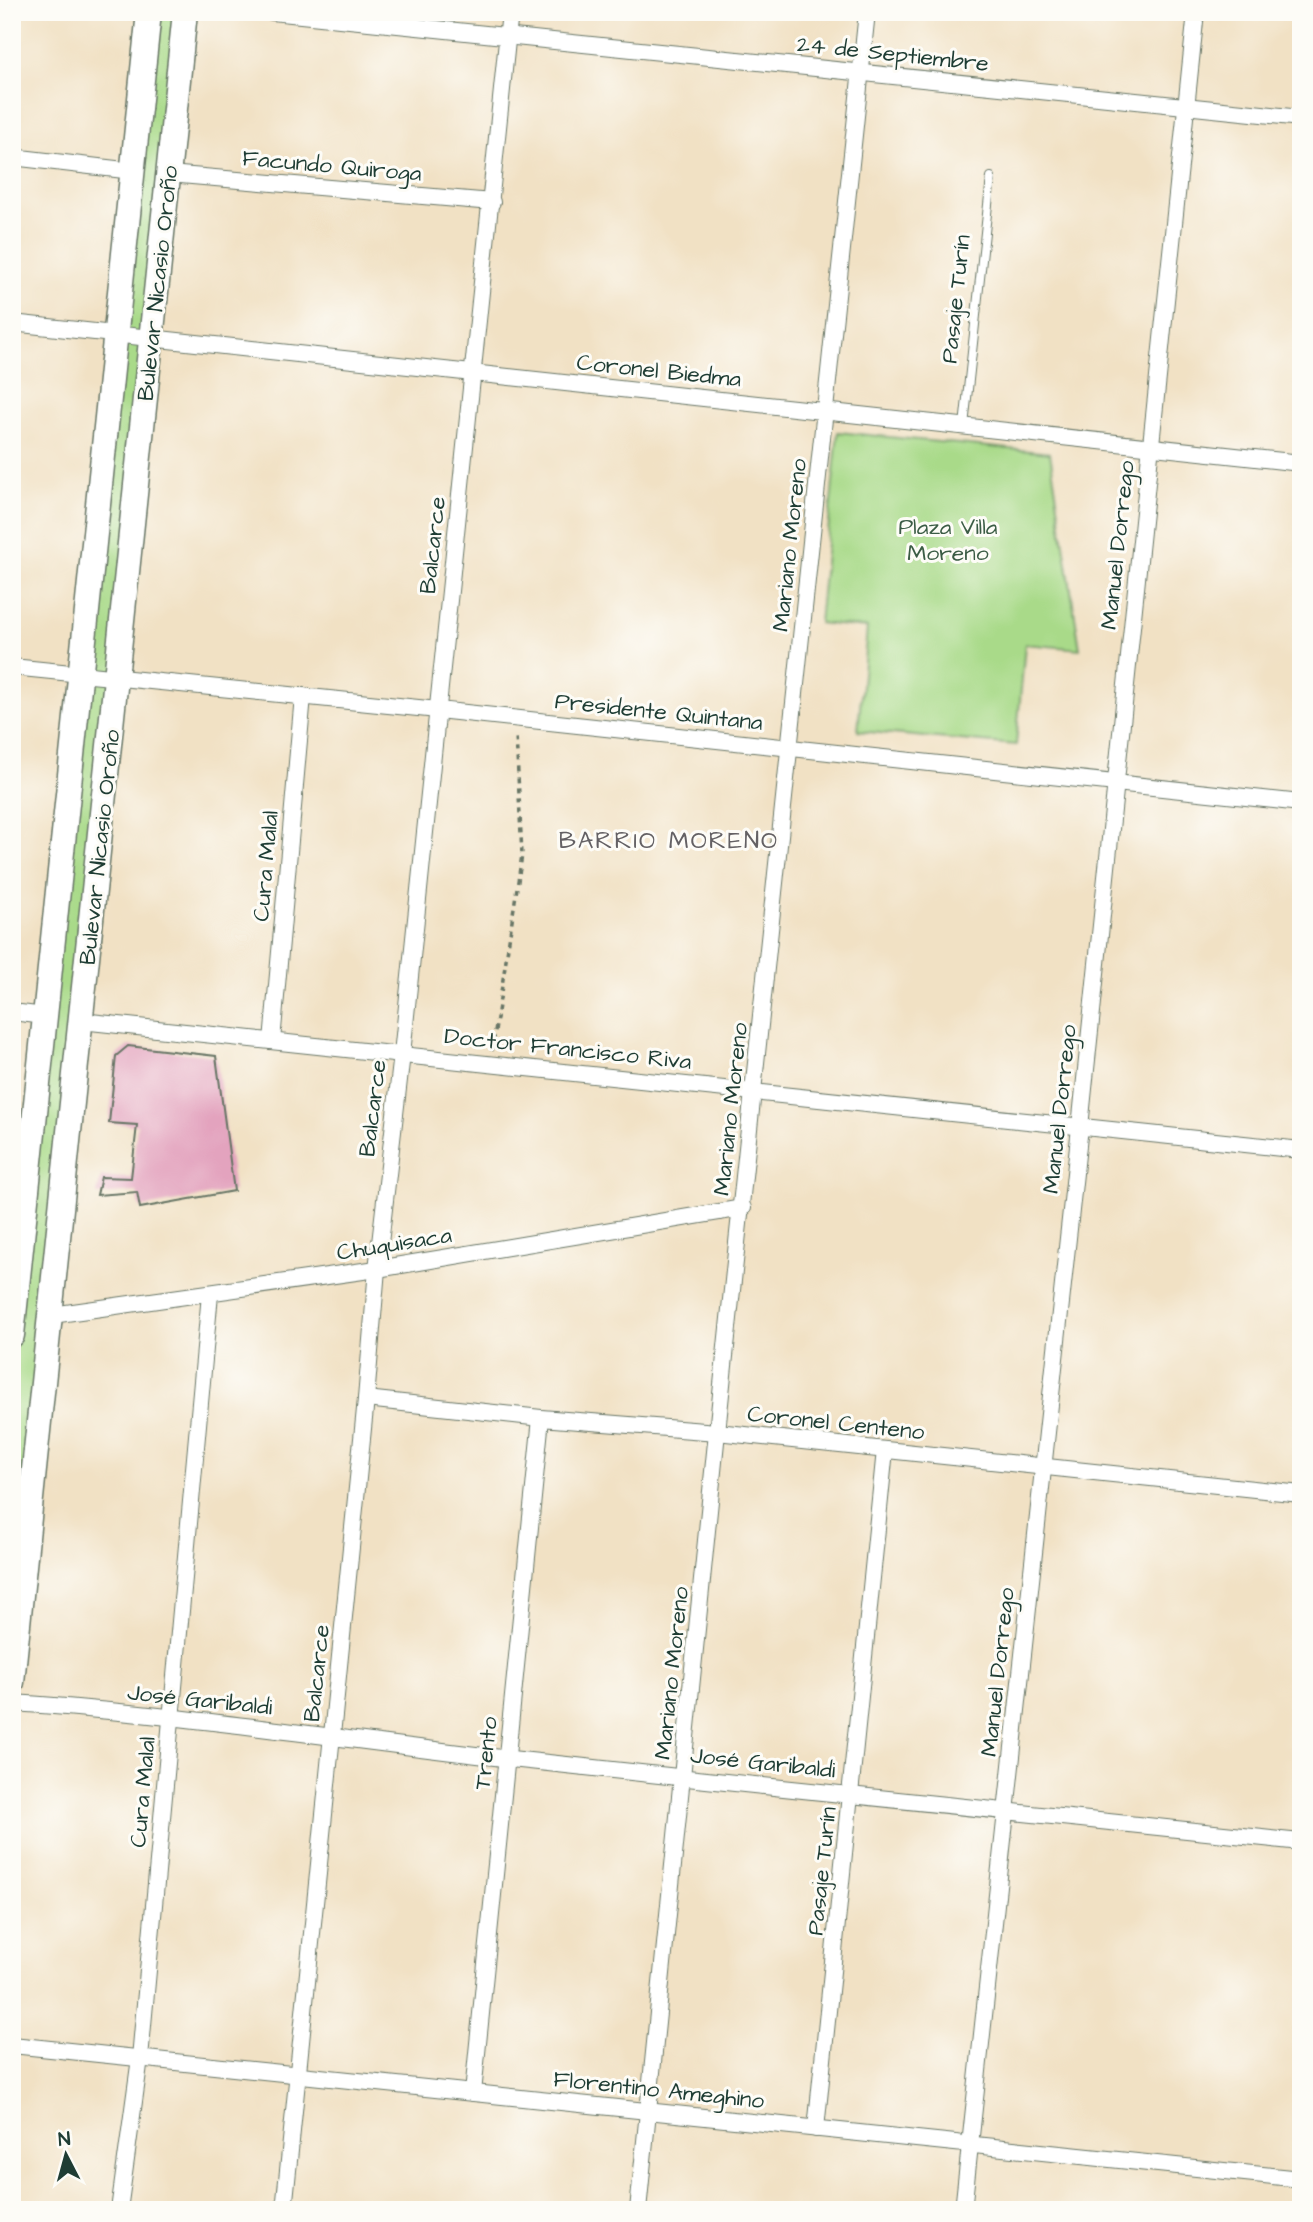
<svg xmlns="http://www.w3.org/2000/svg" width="1313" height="2222" font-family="'Architects Daughter',sans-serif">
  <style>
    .green { fill: #a9da89; stroke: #648c5e; stroke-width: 2 }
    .building { fill: #e3a3be }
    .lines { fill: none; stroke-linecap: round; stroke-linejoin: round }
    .service-casing { stroke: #687666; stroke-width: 10 }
    .minor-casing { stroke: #687666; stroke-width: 18 }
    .primary-casing { stroke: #687666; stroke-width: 27 }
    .path { stroke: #687666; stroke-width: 3.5; stroke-dasharray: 5 5; stroke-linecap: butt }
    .service { stroke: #fff; stroke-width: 8 }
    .minor { stroke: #fff; stroke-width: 16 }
    .primary { stroke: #fff; stroke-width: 24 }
    .labels { text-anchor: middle; stroke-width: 6; stroke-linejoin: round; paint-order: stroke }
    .street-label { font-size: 23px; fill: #1f3d34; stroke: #fdfcf7 }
    .park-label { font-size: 23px; fill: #3b5c45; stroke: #fdfcf7 }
    .neighbourhood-label { font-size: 24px; letter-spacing: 2px; fill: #646164; stroke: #fdfcf7 }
  </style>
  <rect width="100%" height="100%" fill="#fdfcf7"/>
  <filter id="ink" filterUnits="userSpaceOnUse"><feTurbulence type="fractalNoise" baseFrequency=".0143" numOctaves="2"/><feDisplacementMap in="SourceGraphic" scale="14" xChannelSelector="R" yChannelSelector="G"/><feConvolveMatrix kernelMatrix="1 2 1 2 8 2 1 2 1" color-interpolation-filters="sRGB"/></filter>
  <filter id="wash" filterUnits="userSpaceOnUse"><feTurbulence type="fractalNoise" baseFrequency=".00686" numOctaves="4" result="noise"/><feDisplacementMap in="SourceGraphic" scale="28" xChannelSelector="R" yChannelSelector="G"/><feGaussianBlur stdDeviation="1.57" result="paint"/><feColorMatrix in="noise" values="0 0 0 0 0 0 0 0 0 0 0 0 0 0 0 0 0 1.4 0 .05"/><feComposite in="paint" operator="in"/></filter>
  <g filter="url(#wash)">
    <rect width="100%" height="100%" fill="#f1e1c4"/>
    <!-- green -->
    <g class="green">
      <polygon points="149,12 185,12 12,1682 12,1335"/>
      <polygon points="838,432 1050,453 1080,649 1025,644 1016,745 858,731 867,628 819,623"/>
    </g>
    <g id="blocks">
      <!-- building -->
      <polygon class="building" points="128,1046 216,1056 234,1191 140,1208 137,1192 97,1195 101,1177 131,1178 137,1125 109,1123 116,1056"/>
    </g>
  </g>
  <g filter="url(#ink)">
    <use href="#blocks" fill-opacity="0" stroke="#687666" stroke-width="2"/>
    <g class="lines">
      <!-- service casing -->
      <g class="service-casing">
        <polyline id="service" points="964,426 991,177"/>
      </g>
      <!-- minor casing -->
      <g class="minor-casing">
        <g id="minor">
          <polyline points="272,12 1301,118"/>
          <polyline points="12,157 133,171"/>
          <polyline points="169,174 492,202"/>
          <polyline points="12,323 1301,463"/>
          <polyline points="12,667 438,710 1301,803"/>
          <polyline points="12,1012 45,1016"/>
          <polyline points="81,1021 1301,1150"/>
          <polyline points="272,1041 303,696"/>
          <polyline points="52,1315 377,1269 743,1208"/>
          <polyline points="366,1399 541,1418 717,1432 1301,1494"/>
          <path d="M12 1703C179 1714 345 1740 511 1759 774 1788 1037 1814 1301 1842"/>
          <polyline points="12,2045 1301,2179"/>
          <polyline points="473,2093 541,1418"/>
          <polyline points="816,2129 885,1450"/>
          <polyline points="119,2210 140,2058 210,1294"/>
          <polyline points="284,2210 366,1399 377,1269 402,1054 510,12"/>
          <polyline points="638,2210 717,1432 867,12"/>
          <polyline points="963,2210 1080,1127 1196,12"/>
        </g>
      </g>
      <!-- primary casing -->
      <g class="primary-casing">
        <g id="primary">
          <polyline points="12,1335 149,12"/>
          <polyline points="12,1682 185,12"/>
        </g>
      </g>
      <!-- path -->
      <polyline class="path" points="492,1051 522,855 516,735"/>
      <!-- service -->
      <use href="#service" class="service"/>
      <!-- minor -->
      <use href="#minor" class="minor"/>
      <!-- primary -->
      <use href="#primary" class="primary"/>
    </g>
  </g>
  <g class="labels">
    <!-- street labels -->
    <g class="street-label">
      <text transform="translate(893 53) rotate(6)" y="8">24 de Septiembre</text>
      <text transform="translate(332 165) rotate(5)" y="8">Facundo Quiroga</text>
      <text transform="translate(157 283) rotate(-84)" y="8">Bulevar Nicasio Oroño</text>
      <text transform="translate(955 299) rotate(-84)" y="8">Pasaje Turín</text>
      <text transform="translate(659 370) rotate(6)" y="8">Coronel Biedma</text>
      <text transform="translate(432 545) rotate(-84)" y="8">Balcarce</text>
      <text transform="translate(789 545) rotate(-84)" y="8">Mariano Moreno</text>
      <text transform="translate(1117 545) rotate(-84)" y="8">Manuel Dorrego</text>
      <text transform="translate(659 711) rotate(6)" y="8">Presidente Quintana</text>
      <text transform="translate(99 847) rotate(-84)" y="8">Bulevar Nicasio Oroño</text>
      <text transform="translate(265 866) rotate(-85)" y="8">Cura Malal</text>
      <text transform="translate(568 1048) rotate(6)" y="8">Doctor Francisco Riva</text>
      <text transform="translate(372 1108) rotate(-83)" y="8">Balcarce</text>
      <text transform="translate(730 1109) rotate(-84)" y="8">Mariano Moreno</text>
      <text transform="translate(1059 1109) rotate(-84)" y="8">Manuel Dorrego</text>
      <text transform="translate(394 1243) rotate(-9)" y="8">Chuquisaca</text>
      <text transform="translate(836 1422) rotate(6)" y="8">Coronel Centeno</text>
      <text transform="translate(997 1672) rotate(-84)" y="8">Manuel Dorrego</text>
      <text transform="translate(316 1673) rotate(-84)" y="8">Balcarce</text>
      <text transform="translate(671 1673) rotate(-84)" y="8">Mariano Moreno</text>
      <text transform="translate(200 1699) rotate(6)" y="8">José Garibaldi</text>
      <text transform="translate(485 1753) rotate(-84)" y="8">Trento</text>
      <text transform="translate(763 1762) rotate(6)" y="8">José Garibaldi</text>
      <text transform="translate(142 1792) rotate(-85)" y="8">Cura Malal</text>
      <text transform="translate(821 1871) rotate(-84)" y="8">Pasaje Turín</text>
      <text transform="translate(659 2089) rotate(6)" y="8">Florentino Ameghino</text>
    </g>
    <!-- park labels -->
    <g class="park-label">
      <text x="948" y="534">Plaza Villa<tspan x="948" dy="26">Moreno</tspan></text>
    </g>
    <!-- neighbourhood labels -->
    <g class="neighbourhood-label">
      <text x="669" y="848">BARRIO MORENO</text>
    </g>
  </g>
  <!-- margin -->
  <rect width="1313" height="2222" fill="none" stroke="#fdfcf7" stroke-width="42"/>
  <!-- north arrow -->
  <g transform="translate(66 2155) rotate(354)" stroke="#fdfcf7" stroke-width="5" paint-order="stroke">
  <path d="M0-5L12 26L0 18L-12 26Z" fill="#1f3d34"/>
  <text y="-10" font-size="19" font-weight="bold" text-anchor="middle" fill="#1f3d34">N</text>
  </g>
</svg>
